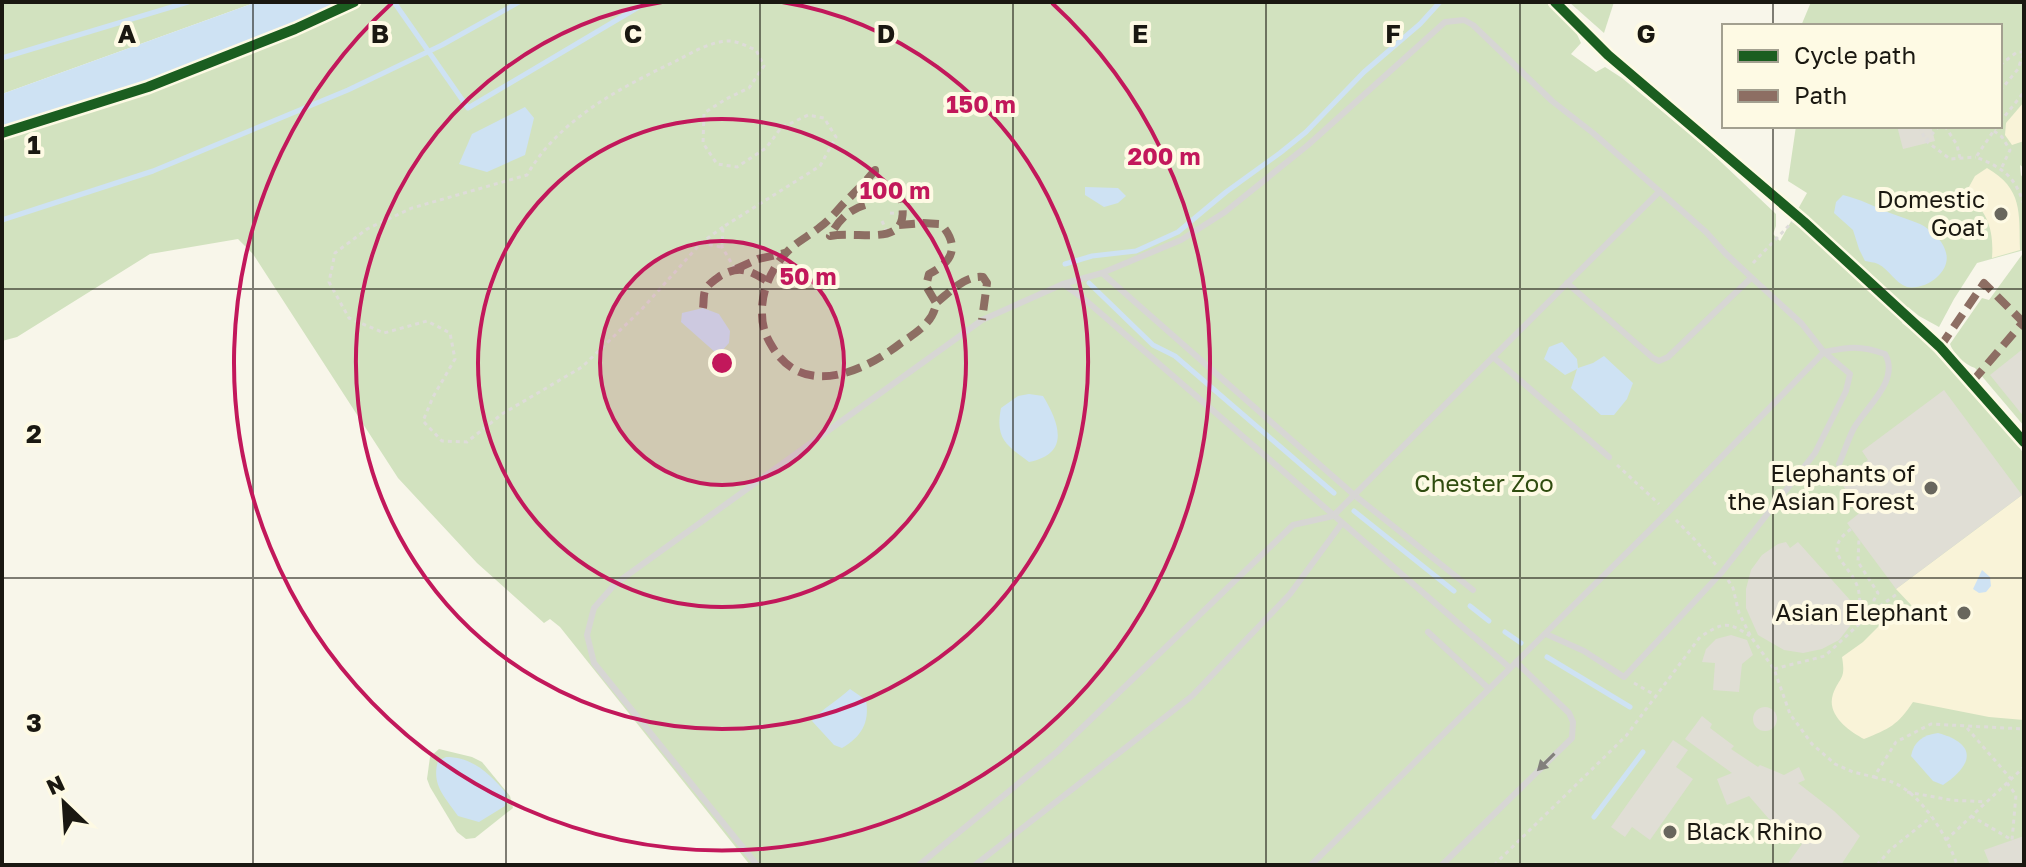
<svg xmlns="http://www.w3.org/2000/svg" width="2026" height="867" font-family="'Golos Text',sans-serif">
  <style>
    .green { fill: #d2e2bf }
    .sand { fill: #f9f3d8 }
    .water { fill: #cee2f3 }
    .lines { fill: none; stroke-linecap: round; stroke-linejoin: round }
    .stream { stroke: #cee2f3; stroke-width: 5 }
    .building { fill: #e0ded5 }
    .path { stroke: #dedcd9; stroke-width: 3; stroke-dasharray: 4 4; stroke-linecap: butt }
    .service { stroke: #d7d6d4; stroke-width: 6 }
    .quiet { stroke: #8d6e63; stroke-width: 8; stroke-dasharray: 16 8; stroke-linecap: butt }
    .cycleway-casing { stroke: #fefae4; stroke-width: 15 }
    .cycleway { stroke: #1b5e20; stroke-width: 10 }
    .oneway { fill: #82807c }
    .grid { fill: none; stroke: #1a1811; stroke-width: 2; stroke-opacity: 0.55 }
    .ring { fill: none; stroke: #c2185b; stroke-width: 4 }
    .poi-dot { fill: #68665d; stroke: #fefae4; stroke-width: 3 }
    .labels { text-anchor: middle; stroke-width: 8; stroke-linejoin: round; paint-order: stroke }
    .poi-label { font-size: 24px; fill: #1a1811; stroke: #fefae4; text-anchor: end }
    .park-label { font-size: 24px; fill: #2f4c0f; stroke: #fefae4 }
    .grid-label { font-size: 26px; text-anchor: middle; font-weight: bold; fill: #1a1811; stroke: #fefae4; stroke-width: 8; stroke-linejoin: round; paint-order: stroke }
    .centre { fill: #c2185b; stroke: #fefae4; stroke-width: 4 }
    .ring-label { font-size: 24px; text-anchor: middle; font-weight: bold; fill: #c2185b; stroke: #fefae4; stroke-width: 8; stroke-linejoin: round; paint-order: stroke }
  </style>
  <rect width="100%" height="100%" fill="#f8f6ea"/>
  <!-- green -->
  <g class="green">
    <polygon points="2,2 257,2 2,94"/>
    <polygon points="342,2 1548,2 1576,32 1581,43 1571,54 1596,72 1605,67 1622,78 1703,145 1776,214 1776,226 1773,234 1780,241 1807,193 1788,181 1796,126 2000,126 2000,26 1801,26 1811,2 2024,2 2024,168 2020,165 2021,175 2024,180 2024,250 1977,263 1954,299 1939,327 1919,316 1908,307 1902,323 1919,336 1999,420 2024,454 2024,865 750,865 560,627 550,619 544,623 477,563 398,478 253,254 238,239 150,254 17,337 2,341 2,129 190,67 274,33"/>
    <polygon points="1569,2 1614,2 1604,33"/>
    <path d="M2024 252V426L1975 368C1965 365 1953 353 1950 344L1982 298 1989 300Z"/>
    <polygon points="439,749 472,757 482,762 510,796 513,808 475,838 466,839 457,832 430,787 427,779 430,757"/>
  </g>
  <!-- sand -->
  <g class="sand">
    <polygon points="2024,102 2024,141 2012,145 2005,135 2006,123"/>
    <path d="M1987 168C2023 189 2019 212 2020 250L1992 258C1994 230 1988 211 1965 194L1975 176Z"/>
    <path d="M2022 495 2024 497V720L1989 717 1913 702C1898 725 1889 729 1864 739 1849 731 1826 715 1833 694 1840 676 1846 680 1842 657L1863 642 1881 624 1896 621 1912 606 1896 589Z"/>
  </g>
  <!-- water -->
  <g class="water">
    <polygon points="257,2 342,2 274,33 190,67 2,129 2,94"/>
    <polygon points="525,107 534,118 525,155 487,172 459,164 472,134"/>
    <polygon points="1085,187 1118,188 1126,196 1118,203 1104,207 1085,195"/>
    <path d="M1843 195C1860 199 1875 207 1890 213 1900 217 1911 220 1920 224 1941 235 1959 259 1936 278 1930 284 1916 289 1907 287 1895 283 1889 269 1878 264 1874 262 1869 262 1865 261L1859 249 1853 230 1834 213 1836 202Z"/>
    <polygon points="703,308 719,314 730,331 729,343 720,353 716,353 681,322 682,313"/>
    <polygon points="1562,342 1577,359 1578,368 1593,363 1604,356 1633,383 1627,399 1614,415 1601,415 1571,388 1577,369 1565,375 1544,359 1549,347"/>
    <path d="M1029 394 1043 396C1060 424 1070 454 1029 462 1006 445 995 439 1001 408L1018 396Z"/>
    <polygon points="1982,570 1990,577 1991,586 1986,592 1979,593 1973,589"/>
    <path d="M850 689 866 700C870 723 861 737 842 748L834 745 812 721C823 708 837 701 850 689Z"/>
    <path d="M1938 733C1978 744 1973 765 1943 785L1933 781 1911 756C1914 741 1923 735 1938 733Z"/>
    <path d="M446 757C473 757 490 774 507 794L505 806 479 822 458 816C445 797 431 785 438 761Z"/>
  </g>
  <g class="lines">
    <!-- stream -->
    <g class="stream">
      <polyline points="394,2 468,108 647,2"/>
      <polyline points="2,58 188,2"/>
      <polyline points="2,220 153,171 348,90 442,45 519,2"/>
      <polyline points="1065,264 1092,256 1136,251 1178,232 1226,192 1280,153 1306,132 1364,72 1420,24 1440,2"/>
      <polyline points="1089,283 1153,345 1175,356 1334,493"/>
      <polyline points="1354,511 1454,591"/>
      <polyline points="1470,606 1489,621"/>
      <polyline points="1505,632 1521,643"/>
      <polyline points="1547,657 1630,707"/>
      <polyline points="1594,817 1643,752"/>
    </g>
  </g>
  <!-- building -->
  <g class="building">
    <polygon points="1897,126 1931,126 1935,141 1903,149"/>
    <polygon points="2024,348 2024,417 1990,375"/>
    <polygon points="1944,390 2022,495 1896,589 1847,523 1862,511 1840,482 1868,460 1862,451"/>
    <polygon points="1786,542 1790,548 1798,542 1858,609 1850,626 1839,640 1822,649 1803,653 1784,650 1758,635 1746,608 1746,589 1751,570 1762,555 1778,544"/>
    <polygon points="1731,635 1747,640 1753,655 1742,664 1739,692 1713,690 1715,663 1702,662 1706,649 1716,639"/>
    <circle cx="1765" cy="719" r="12"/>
    <polygon points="1702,716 1712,724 1710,728 1734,746 1731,749 1758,767 1760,765 1784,775 1799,767 1805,780 1798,783 1834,811 1860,836 1841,865 1787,865 1802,844 1769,819 1749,796 1727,805 1717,779 1732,773 1685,739"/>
    <polygon points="1673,740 1688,750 1676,767 1693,779 1650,840 1632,827 1625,837 1611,827"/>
    <polygon points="2024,836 2024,865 1990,865 1984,850"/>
  </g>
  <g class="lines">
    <!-- path -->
    <g class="path">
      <polyline points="2000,65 2017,52 2024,52"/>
      <polyline points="2000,91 2018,69 2024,52"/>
      <polyline points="2000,122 2024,92"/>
      <polyline points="1919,126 1926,141 1950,159 1976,157"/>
      <polyline points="1945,126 1957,145 1960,158"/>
      <path d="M1997 126 1976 157C2003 168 2015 176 2024 205"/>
      <polyline points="1994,131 2002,137 2010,150 2001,169"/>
      <polyline points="1926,141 1939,126"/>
      <polyline points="890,213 904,214"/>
      <polyline points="882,221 888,234"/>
      <path d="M723 227 701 243 641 310 582 367 502 414 467 442 442 441 423 421 433 397 455 359 450 333 427 321 384 333 349 318 329 282 335 253 367 229 412 208 527 175C559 119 620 88 676 61 691 53 710 42 727 41 736 40 748 47 756 50L764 66 749 88 726 99 704 113 703 143 717 164 737 167 766 148 781 128 808 115 824 118 836 137 820 166 723 227 722 247 735 269"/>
      <polyline points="701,243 721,247"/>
      <polyline points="1753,263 1798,216"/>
      <polyline points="1617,465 1659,504"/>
      <polyline points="1676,520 1697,542 1716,565"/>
      <path d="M1851 529C1817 554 1855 565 1859 593 1861 603 1858 615 1858 625"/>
      <polyline points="1728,580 1733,588 1739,613 1751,637 1774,669 1790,714 1812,744 1835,764 1853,772 1874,777 1896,742 1931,724 2024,729"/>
      <polyline points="1873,611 1897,594"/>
      <polyline points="1774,669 1825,656 1873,611 1874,600 1878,593 1858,562 1859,538"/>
      <polyline points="1634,683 1655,695"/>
      <polyline points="1967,728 2011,779"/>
      <path d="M1874 777C1880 779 1887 780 1892 782 1921 793 1948 837 1957 865"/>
      <polyline points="1907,792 1951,800 1986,802"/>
      <polyline points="1971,816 2012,840 2016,795 2007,783"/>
      <polyline points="1946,840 2024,767"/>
      <path d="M1494 865 1626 736 1700 637C1724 622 1727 621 1750 636"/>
      <polyline points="1877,865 1890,850 1931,817"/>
    </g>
    <!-- service -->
    <g class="service">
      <polyline points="1102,273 1181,240 1225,212 1308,145 1445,22 1464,20 1473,25 1552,101 1593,133 1706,232 1725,253 1802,324 1824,352 1850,374 1846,391 1815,453 1722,572 1624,677 1584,651 1546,634"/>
      <polyline points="1567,283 1653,358 1659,361 1668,357 1751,278"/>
      <polyline points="1063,284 1102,273 1353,494 1473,590"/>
      <polyline points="1493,357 1609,457"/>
      <polyline points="1428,632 1489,689"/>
      <polyline points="757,865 594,663 587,635 594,608 615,584 982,320 1063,284 1083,298 1510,668"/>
      <polyline points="919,865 1058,751 1293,525 1333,516 1659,192"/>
      <polyline points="975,865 1192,696 1290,594 1342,523"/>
      <path d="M1311 865 1668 512 1824 352C1849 347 1860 345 1885 354 1900 380 1867 406 1854 428 1848 439 1844 453 1839 464"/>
      <polyline points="1442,865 1572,738 1573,722 1569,713 1516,662"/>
    </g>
    <!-- quiet -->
    <g class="quiet">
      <path d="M876 197 875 170C866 182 856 191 846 201 837 210 830 220 820 227 809 236 796 242 786 253 771 269 761 292 762 314 762 327 766 337 773 348 805 399 865 371 901 343 916 333 934 322 936 303 950 292 965 275 983 277L987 283 982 320"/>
      <path d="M865 205C848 210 838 221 830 236 866 230 917 252 899 190"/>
      <path d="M899 225 923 223 941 224C960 246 953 262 929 274L926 286 936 303"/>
      <polyline points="736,269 758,259 785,253"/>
      <path d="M703 308C704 302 703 293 706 289 708 284 716 279 720 276 740 265 749 270 767 281"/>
      <polyline points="1940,347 1984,283 2023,322"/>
      <polyline points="1972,382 2024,321"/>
    </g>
    <!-- cycleway casing -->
    <g class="cycleway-casing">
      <g id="cycleway">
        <polyline points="1555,2 1608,55 1804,222 1940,347 2024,442"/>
        <polyline points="2,133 148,87 295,29 354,2"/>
      </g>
    </g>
    <!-- cycleway -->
    <use href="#cycleway" class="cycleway"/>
  </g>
  <!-- one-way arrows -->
  <defs><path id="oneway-solid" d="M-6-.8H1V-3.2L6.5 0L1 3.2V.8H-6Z" transform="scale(2)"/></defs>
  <use class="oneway" href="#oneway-solid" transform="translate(1546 762) rotate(135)"/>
  <!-- grid -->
  <path class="grid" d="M253 2V865M506 2V865M760 2V865M1013 2V865M1266 2V865M1520 2V865M1773 2V26M1773 126V865M2 289H2024M2 578H2024"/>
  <!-- distance rings -->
  <circle cx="722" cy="363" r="122" fill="#c2185b" fill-opacity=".12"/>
  <g class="ring">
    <circle cx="722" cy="363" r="122"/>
    <circle cx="722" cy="363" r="244"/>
    <path d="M782 2A366 366 0 1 1 662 2"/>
    <path d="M1052 3A488 488 0 1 1 392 3"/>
  </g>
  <!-- markers -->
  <g class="poi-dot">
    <circle cx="2001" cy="214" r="8"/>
    <circle cx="1931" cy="488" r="8"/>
    <circle cx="1964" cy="613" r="8"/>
    <circle cx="1670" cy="832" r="8"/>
  </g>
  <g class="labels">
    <!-- poi labels -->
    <g class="poi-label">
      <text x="1985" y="208">Domestic<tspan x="1985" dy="28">Goat</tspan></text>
      <text x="1915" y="482">Elephants of<tspan x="1915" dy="28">the Asian Forest</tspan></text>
      <text x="1948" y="621">Asian Elephant</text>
      <text x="1686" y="840" text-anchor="start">Black Rhino</text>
    </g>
    <!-- park labels -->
    <g class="park-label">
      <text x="1484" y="492">Chester Zoo</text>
    </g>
  </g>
  <g class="grid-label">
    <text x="127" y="43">A</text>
    <text x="380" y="43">B</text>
    <text x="633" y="43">C</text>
    <text x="886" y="43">D</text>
    <text x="1140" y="43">E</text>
    <text x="1393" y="43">F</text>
    <text x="1646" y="43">G</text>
    <text x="34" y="154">1</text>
    <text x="34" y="443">2</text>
    <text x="34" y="732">3</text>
  </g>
  <circle cx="722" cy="363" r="12" class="centre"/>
  <g class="ring-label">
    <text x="981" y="113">150 m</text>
    <text x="1164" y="165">200 m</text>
    <text x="895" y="199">100 m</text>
    <text x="808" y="285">50 m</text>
  </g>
  <!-- border -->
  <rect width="2026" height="867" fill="none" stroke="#1a1811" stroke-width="8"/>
  <!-- legend -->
  <rect x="1722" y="24" width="280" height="104" fill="#fefae4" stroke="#a3a090" stroke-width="2"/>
  <rect x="1738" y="50" width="40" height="12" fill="#1b5e20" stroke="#a3a090" stroke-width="2"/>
  <text x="1794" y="64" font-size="24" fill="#1a1811">Cycle path</text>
  <rect x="1738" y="90" width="40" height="12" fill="#8d6e63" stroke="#a3a090" stroke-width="2"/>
  <text x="1794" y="104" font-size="24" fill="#1a1811">Path</text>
  <!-- north arrow -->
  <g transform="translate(64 803) rotate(335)" stroke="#fefae4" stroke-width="6" paint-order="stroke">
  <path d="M0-6L14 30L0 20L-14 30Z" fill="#1a1811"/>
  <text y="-12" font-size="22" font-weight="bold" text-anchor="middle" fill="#1a1811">N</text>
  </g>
</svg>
